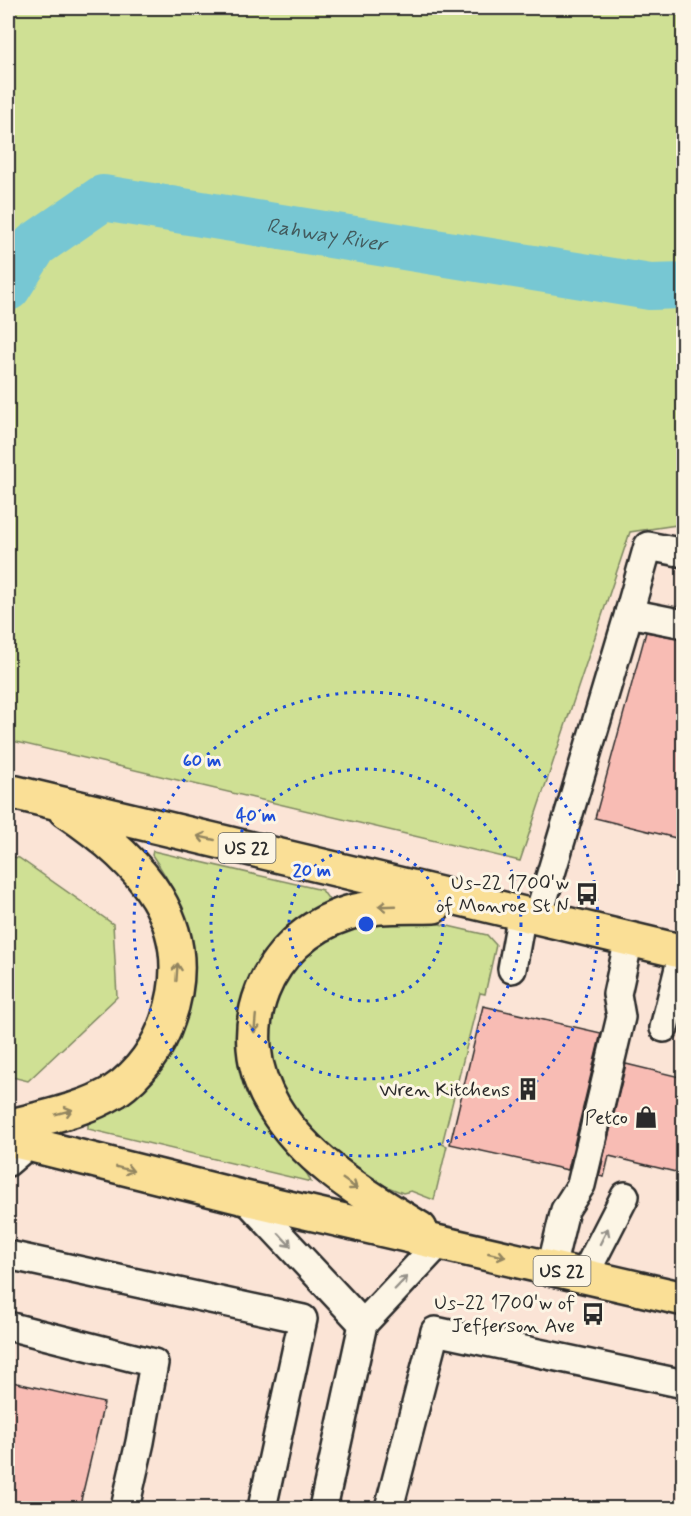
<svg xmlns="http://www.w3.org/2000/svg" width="691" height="1516" font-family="Mynerve,sans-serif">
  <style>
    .green { fill: #cfe094; stroke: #7d8660; stroke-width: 1.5 }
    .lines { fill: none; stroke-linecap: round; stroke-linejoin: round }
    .river { stroke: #77c7d3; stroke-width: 46 }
    .building { fill: #f8bcb4; stroke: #2b2b2b; stroke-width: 1.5 }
    .minor-casing { stroke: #2b2b2b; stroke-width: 32 }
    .highway-casing { stroke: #2b2b2b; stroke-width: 38 }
    .minor { stroke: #fcf5e5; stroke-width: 27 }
    .highway { stroke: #fadf96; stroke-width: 33 }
    .oneway { stroke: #928560 }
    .oneway2 { stroke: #949088 }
    .ring { fill: none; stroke: #1d4ed8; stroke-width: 3; stroke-dasharray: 3 6 }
    .labels { text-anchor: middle; stroke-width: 6; stroke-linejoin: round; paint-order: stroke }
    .shield { fill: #fcf5e5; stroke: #6a6863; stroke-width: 1.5 }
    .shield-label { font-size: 18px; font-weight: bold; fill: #2b2b2b }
    .poi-label { font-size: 20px; fill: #2b2b2b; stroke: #fcf5e5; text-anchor: end }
    .water-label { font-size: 21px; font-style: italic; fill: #425a5d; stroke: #fcf5e5 }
    .centre { fill: #1d4ed8; stroke: #fcf5e5; stroke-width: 3 }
    .ring-label { font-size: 18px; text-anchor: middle; font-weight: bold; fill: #1d4ed8; stroke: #fcf5e5; stroke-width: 6; stroke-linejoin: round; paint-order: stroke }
  </style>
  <rect width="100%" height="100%" fill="#fbe4d6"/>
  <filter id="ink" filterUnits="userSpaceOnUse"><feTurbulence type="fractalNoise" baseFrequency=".0167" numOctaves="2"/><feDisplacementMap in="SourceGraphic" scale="12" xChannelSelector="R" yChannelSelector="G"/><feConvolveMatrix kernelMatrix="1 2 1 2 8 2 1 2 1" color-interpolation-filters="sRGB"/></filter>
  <g filter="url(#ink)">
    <!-- green -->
    <g class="green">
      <polygon points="8,8 683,8 683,524 630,532 520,861 8,740"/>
      <path d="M153 851 322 890 332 904C232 938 216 1050 270 1133 281 1149 305 1165 311 1182L88 1129V1123L125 1103 184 1021C205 956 189 909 152 855Z"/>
      <polygon points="8,856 19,858 113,924 117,997 28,1081 8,1076"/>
      <polygon points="409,917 487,935 496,945 485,994 480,993 442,1144 447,1146 434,1200 411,1191 403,1193 360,1176 300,1122 280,1083 270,1048 270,1020 276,995 292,966 344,926"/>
    </g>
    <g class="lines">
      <!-- river -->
      <path class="river" id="s1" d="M8 288 35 245 103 198 650 287 684 286"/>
    </g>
    <!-- building -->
    <g class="building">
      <polygon points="646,632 684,639 684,840 595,818"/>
      <polygon points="483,1006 601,1033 568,1170 450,1144"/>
      <polygon points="626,1064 684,1078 684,1174 609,1156 604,1177 599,1176"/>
      <polygon points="8,1381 104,1403 79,1509 8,1509"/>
    </g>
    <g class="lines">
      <!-- minor casing -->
      <g class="minor-casing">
        <g id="minor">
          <polyline points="629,613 648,546 684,553"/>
          <polyline points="538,917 629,613 684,624"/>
          <polyline points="512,969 522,913"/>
          <polyline points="664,1028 683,952"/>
          <polyline points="8,1162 29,1144"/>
          <polyline points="245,1198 363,1324"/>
          <polyline points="8,1255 303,1319 262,1508"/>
          <polyline points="551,1268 565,1210 581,1185 621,1017 617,994 629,939"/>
          <polyline points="584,1276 625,1196"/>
          <polyline points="8,1326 154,1363 140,1442 125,1508"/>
          <polyline points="323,1508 363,1324 440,1242"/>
          <polyline points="389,1508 435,1331 684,1384"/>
        </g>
      </g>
      <!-- highway casing -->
      <g class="highway-casing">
        <g id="highway">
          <polyline points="8,791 684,952"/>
          <path d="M8 1127C44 1117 83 1111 115 1091 140 1074 159 1047 168 1019 201 923 140 860 65 810"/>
          <polyline points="8,1139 245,1198 684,1299"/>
          <path d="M420 1229C367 1196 308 1163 274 1107 227 1031 265 939 348 913 377 904 405 907 434 906"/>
        </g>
      </g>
      <!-- minor -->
      <use href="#minor" class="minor"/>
      <!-- highway -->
      <use href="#highway" class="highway"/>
    </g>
    <!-- one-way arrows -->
    <defs><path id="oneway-shaft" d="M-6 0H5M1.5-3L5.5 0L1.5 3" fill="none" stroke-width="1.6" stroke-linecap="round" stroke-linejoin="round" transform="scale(1.5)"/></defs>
    <g class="oneway">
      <use href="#oneway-shaft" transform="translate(206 838) rotate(-167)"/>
      <use href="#oneway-shaft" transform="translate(387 906) rotate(178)"/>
      <use href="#oneway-shaft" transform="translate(177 972) rotate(-86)"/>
      <use href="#oneway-shaft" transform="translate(255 1024) rotate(95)"/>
      <use href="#oneway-shaft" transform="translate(64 1112) rotate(-15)"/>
      <use href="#oneway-shaft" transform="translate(125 1169) rotate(14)"/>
      <use href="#oneway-shaft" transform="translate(350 1184) rotate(35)"/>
      <use href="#oneway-shaft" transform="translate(497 1255) rotate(13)"/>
    </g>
    <g class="oneway2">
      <use href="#oneway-shaft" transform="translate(604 1236) rotate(-63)"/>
      <use href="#oneway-shaft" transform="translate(285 1240) rotate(47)"/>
      <use href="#oneway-shaft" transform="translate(401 1283) rotate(-46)"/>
    </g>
  </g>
  <!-- distance rings -->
  <g class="ring">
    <circle cx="366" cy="924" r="77"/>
    <circle cx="366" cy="924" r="155"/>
    <circle cx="366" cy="924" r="232"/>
  </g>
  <!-- icons -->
  <defs>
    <g id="bus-bare" transform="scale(1.8)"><path d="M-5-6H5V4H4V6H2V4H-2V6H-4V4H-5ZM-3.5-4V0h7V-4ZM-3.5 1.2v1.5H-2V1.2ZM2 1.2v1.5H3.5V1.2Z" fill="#2b2b2b" stroke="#fcf5e5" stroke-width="2.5" paint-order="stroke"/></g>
    <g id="building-bare" transform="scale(1.8)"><path d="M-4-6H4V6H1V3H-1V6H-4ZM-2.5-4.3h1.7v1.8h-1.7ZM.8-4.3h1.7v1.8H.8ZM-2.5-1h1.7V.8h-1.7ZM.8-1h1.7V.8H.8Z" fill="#2b2b2b" stroke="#fcf5e5" stroke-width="2.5" paint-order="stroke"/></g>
    <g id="shop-bare" transform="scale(1.8)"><path d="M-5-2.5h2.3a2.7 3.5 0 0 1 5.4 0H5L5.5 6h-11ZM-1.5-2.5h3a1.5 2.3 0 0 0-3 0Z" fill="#2b2b2b" stroke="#fcf5e5" stroke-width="2.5" paint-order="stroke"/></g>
  </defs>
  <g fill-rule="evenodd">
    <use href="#bus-bare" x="587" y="894"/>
    <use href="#building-bare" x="528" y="1089"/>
    <use href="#shop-bare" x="646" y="1117"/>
    <use href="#bus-bare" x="593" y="1314"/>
  </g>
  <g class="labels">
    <!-- shield labels -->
    <g class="shield">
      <rect x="218.5" y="833" width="57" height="30" rx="4.5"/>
      <rect x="533.5" y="1256" width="57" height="30" rx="4.5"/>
    </g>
    <g class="shield-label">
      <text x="247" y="854">US 22</text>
      <text x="562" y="1277">US 22</text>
    </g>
    <!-- poi labels -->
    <g class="poi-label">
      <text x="569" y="889">Us-22 1700'w<tspan x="569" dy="23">of Monroe St N</tspan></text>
      <text x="510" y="1096">Wren Kitchens</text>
      <text x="628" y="1124">Petco</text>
      <text x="575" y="1309">Us-22 1700'w of<tspan x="575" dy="23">Jefferson Ave</tspan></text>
    </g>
    <!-- water labels -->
    <g class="water-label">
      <text dy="7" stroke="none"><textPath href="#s1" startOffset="360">Rahway River</textPath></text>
    </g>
  </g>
  <circle cx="366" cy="924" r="9" class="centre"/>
  <g class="ring-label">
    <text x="202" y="766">60 m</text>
    <text x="256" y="821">40 m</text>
    <text x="312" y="876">20 m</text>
  </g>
  <!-- margin -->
  <rect width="691" height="1516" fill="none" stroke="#fcf5e5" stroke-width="30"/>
  <rect x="15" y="15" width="661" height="1486" fill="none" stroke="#2b2b2b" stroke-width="2" filter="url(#ink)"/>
</svg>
